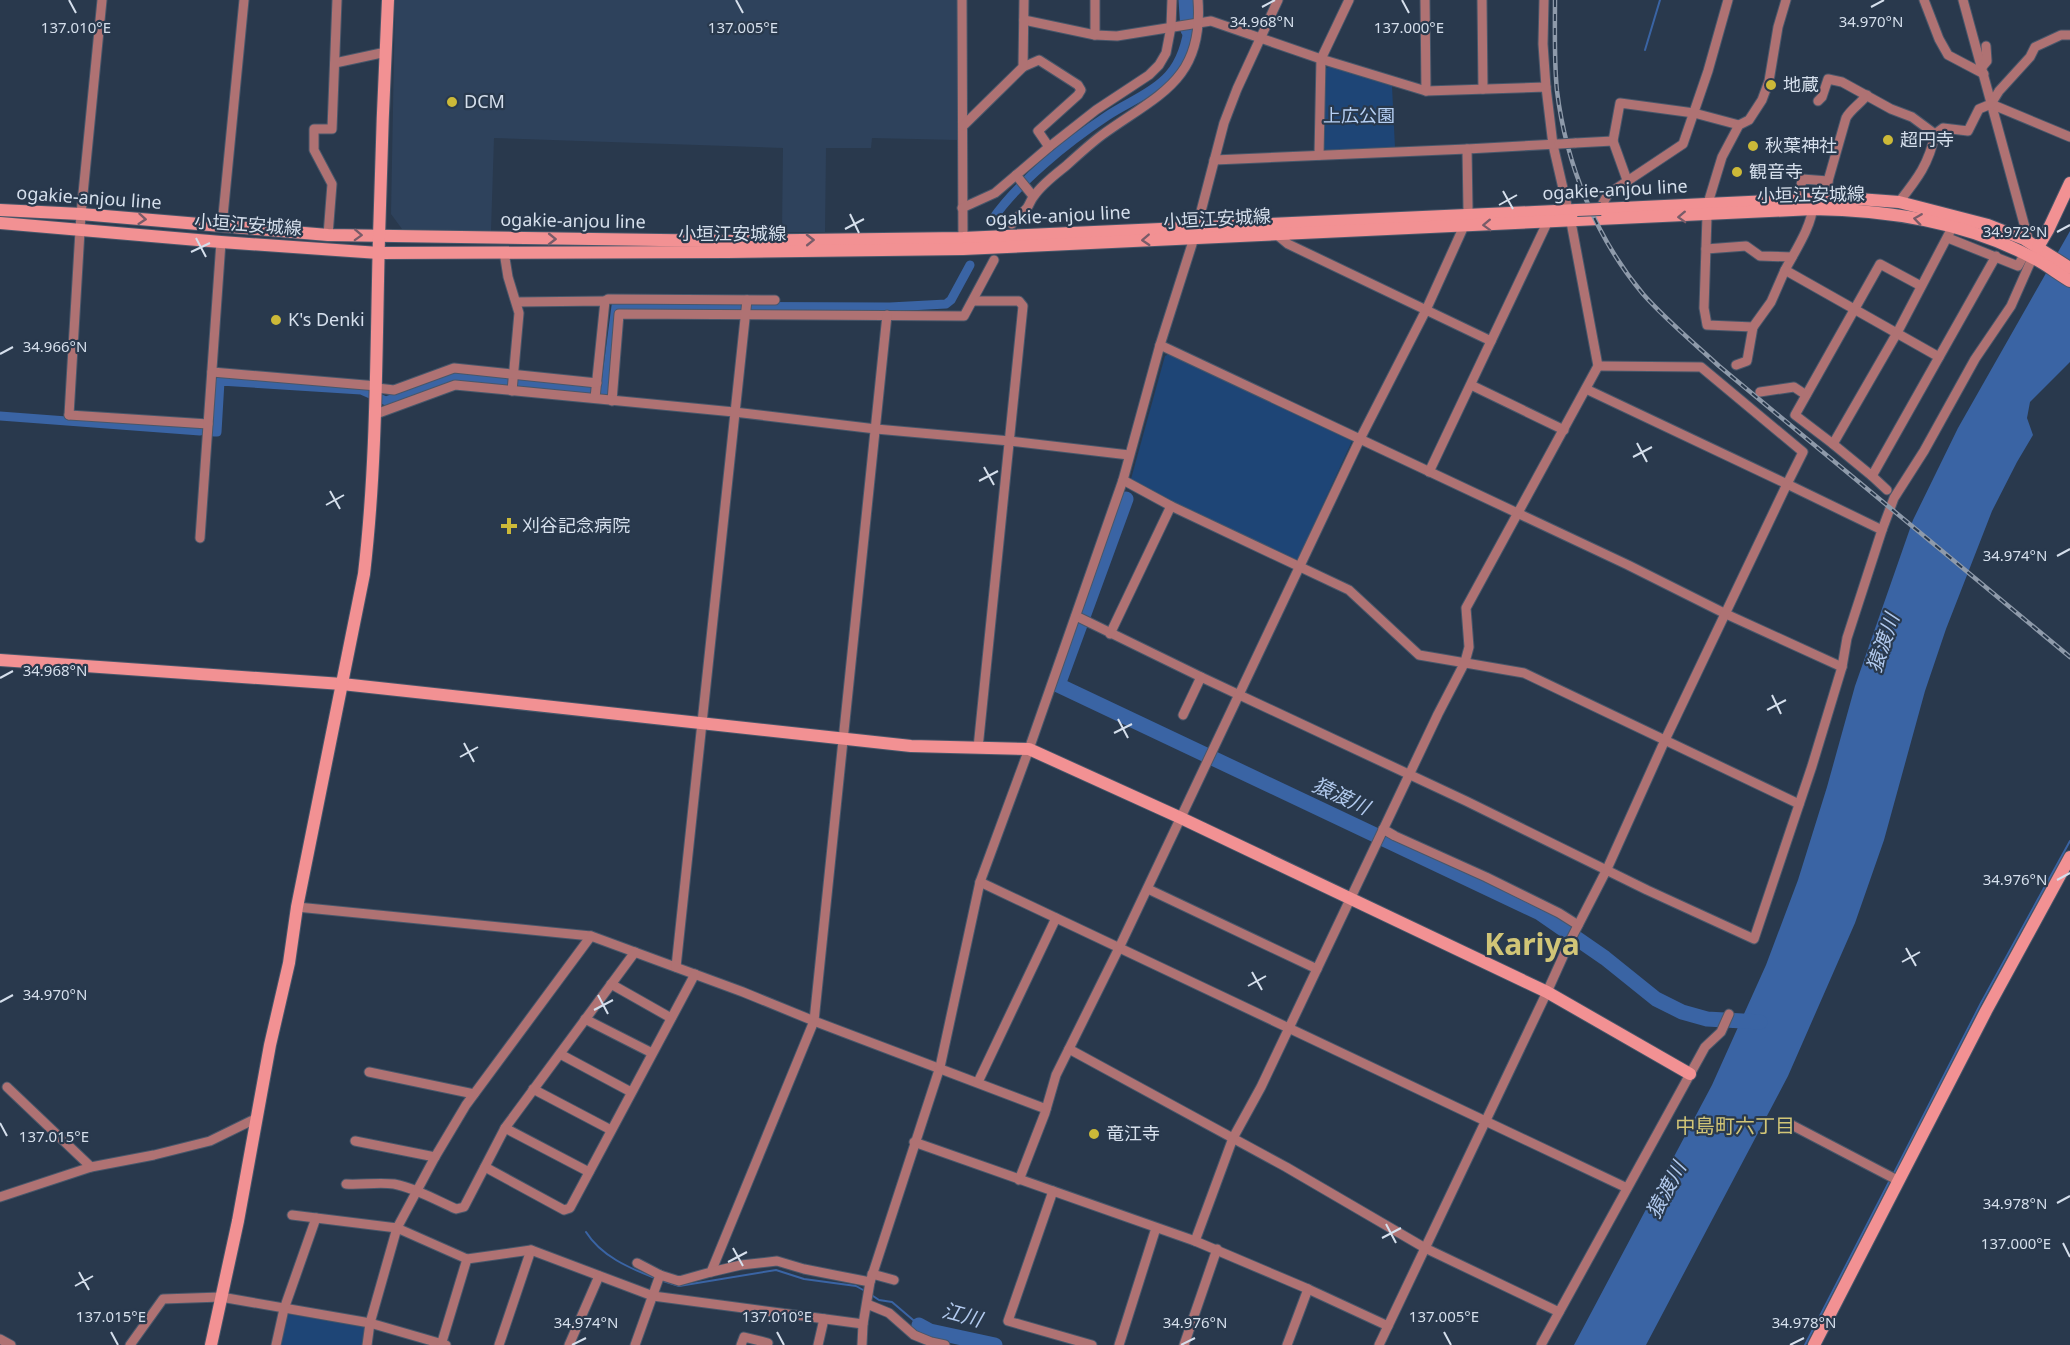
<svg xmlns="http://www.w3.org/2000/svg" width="2070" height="1345" font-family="'Noto Sans','Noto Sans JP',sans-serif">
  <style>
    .built { fill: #2e425c }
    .green { fill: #1e4576 }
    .water { fill: #3a64a4 }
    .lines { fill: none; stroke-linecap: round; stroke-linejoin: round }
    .stream { stroke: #3a64a4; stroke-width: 2 }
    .canal { stroke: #3a64a4; stroke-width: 9 }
    .river { stroke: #3a64a4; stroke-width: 15 }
    .street-casing { stroke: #48576a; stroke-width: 11 }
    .secondary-casing { stroke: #48576a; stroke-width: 14 }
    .street { stroke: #af7273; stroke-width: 9 }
    .secondary { stroke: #f29193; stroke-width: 12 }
    .rail-casing { stroke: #8e9aaa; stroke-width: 4.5 }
    .rail { stroke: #29394d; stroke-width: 2; stroke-dasharray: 7; stroke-linecap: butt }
    .street-bridge-casing { stroke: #48576a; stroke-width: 11; stroke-linecap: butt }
    .secondary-bridge-casing { stroke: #48576a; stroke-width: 14; stroke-linecap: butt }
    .street-bridge { stroke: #af7273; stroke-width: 9 }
    .secondary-bridge { stroke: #f29193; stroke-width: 12 }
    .oneway { stroke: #795c69 }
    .ticks { fill: none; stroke: #d5dfec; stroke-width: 2 }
    .poi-dot { fill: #ccb938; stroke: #29394d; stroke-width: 2 }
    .labels { text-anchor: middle; stroke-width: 4.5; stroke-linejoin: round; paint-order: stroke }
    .poi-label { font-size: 18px; fill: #d5dfec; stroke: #29394d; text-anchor: start }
    .park-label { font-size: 18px; fill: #b6d0f4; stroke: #29394d }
    .street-label { font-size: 18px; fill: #d5dfec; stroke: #29394d }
    .water-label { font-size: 20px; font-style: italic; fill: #b2caee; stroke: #29394d }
    .neighbourhood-label { font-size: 20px; fill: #d1c577; stroke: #29394d }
    .town-label { font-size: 30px; font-weight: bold; fill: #d1c577; stroke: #29394d }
    .ticks-label { font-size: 15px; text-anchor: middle; fill: #d5dfec; stroke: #29394d; stroke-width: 4.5; stroke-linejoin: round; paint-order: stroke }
  </style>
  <rect width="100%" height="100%" fill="#29394d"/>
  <!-- built -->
  <polygon class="built" points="395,0 959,0 958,140 872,138 871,148 826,148 825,232 782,232 783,148 494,138 491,231 402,229 391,214"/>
  <!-- green -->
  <g class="green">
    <polygon points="1330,66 1392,86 1395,148 1327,151 1324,148 1325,69"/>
    <polygon points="1169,354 1352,441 1298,559 1294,560 1134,483 1131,479 1165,356"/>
    <polygon points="287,1314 365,1327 362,1345 281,1345"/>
  </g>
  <!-- water -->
  <polygon class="water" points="2070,231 2070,362 2030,402 2027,418 2033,435 2017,462 1992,511 1946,629 1925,691 1884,840 1855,923 1788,1076 1646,1345 1574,1345 1712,1085 1766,965 1798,880 1827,787 1855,686 1913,520 1958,428"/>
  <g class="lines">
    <!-- stream -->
    <g class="stream">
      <polyline points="1645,50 1660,0"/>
      <polyline points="1893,1175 1981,1003 2070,841"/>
      <path d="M586 1232C601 1256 629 1268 655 1278"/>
      <polyline points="660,1280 679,1286 776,1270 804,1279 856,1286 865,1291"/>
      <polyline points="870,1294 879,1300 892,1302 919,1325"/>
      <polyline points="1805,1345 1890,1180"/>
    </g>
    <!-- canal -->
    <g class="canal">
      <path d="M992 220C1018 182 1068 142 1107 116 1126 103 1149 95 1165 79 1179 66 1185 49 1188 30"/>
      <polyline points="0,416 200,431"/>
      <polyline points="214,432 217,432 220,381 361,390 386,401 454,377 605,390 616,306 890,307 946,304 951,300 970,265"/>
    </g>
    <!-- river -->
    <g class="river">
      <polyline points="1186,0 1188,30"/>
      <polyline points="1126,499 1058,685 1540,913 1605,958 1656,999 1682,1012 1707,1019 1760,1022"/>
      <polyline points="919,1325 930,1331 995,1345"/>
    </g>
    <!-- street casing -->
    <g class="street-casing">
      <g id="street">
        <polyline points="962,0 963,244"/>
        <polyline points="1095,0 1095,35 1117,36 1211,21 1321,59 1426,91 1546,87 1553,145 1568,210"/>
        <polyline points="1425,0 1426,91"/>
        <polyline points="1482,0 1483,89"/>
        <polyline points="1544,0 1543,44 1546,87"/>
        <polyline points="1924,0 1939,39 1948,55 1984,74"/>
        <polyline points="1963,0 2029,242"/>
        <polyline points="1024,20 1095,35"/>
        <polyline points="335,63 386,52"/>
        <polyline points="1023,67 1039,60 1078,85 1081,90 1078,95 1038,131 1049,147"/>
        <polyline points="1982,67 1987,61 1986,46"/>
        <polyline points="1818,101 1822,97 1828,79 1842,82 1891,109 1912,117 1935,134 1943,128 1968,131 1979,109 1991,104 2070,137"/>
        <polyline points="1991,104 1999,91 2030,57 2035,47 2061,35 2070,35"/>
        <polyline points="963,126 1023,67 1024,0"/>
        <polyline points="1613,141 1620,103 1694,113 1739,125"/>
        <polyline points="1575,143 1613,141 1627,180"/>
        <polyline points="1467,149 1558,144"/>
        <polyline points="1319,155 1321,59 1349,0"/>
        <polyline points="1016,175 1033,196"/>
        <polyline points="1799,199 1802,179 1828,181"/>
        <path d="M1828 199V181L1846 118C1850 110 1861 103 1867 95"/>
        <path d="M1899 202C1917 179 1929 164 1935 134"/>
        <polyline points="1708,203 1722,157 1739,125 1749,120 1762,100 1769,81 1778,27 1786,0"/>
        <path d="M1813 205C1812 226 1795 251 1785 270L1939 357"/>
        <polyline points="962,208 995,193 1049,147 1096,110 1149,75 1159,65 1166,53 1171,27 1172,0"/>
        <polyline points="1603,209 1603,203 1608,194 1683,144 1708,71 1728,0"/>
        <polyline points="1707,216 1704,308 1707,325 1753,327 1771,302 1785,270"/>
        <path d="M1012 224C1016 217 1022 214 1027 208 1030 204 1031 199 1034 196 1042 184 1056 174 1067 165 1078 155 1090 144 1102 135 1157 95 1204 81 1198 0"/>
        <polyline points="222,226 244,0"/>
        <polyline points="1953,226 1897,333 1833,444 1872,476 1996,256"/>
        <polyline points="1276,234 1288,244 1491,341"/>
        <polyline points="328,235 332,184 314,150 314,129 332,129 337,0"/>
        <polyline points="1948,238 2018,266 2024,255"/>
        <polyline points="1706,249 1746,246 1760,256 1792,257"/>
        <polyline points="504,252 508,277 519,313 512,391"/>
        <polyline points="605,301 608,299 775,300"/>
        <polyline points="973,301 1019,301 1023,306 978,748"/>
        <polyline points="517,302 605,301 595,398"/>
        <polyline points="1160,345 1628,565 1726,614 1842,667"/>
        <polyline points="1736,365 1747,361 1753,327"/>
        <polyline points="212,372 377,386"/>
        <polyline points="1471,385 1564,430"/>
        <polyline points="377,388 394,390 454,368 597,383"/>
        <polyline points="1760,392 1794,387 1806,395"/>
        <polyline points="612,401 619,314 964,316 994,260"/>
        <polyline points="376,414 455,385 734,412 876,429 1010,441 1129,455"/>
        <polyline points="69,415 81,214 102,0"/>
        <polyline points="69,415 208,424"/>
        <polyline points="1833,444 1795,415 1880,264 1921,286"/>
        <polyline points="1429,472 1547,223"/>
        <polyline points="1872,476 1887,490"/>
        <polyline points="1123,480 1171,506 1349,590 1419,655 1524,673 1799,804"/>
        <polyline points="1882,530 1894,498 1924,451 1975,359 2011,306 2034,254"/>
        <polyline points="200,538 221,242"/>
        <polyline points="1076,616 1201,677 1466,801 1647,890 1754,939 1812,766 1842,667 1847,638 1882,530 1787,484 1803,452 1701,367 1598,366"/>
        <polyline points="1110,634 1171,506"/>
        <polyline points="1183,715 1201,677"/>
        <polyline points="1383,829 1395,836 1486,877 1559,913 1578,925"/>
        <polyline points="980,882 1627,1188"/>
        <polyline points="1148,889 1317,969"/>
        <polyline points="297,907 591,936 743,992 814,1021 1046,1109"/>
        <polyline points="676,967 747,300"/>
        <polyline points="611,984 671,1018"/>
        <polyline points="585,1019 652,1053"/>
        <polyline points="1069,1049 1286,1167 1425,1248 1559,1312"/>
        <polyline points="560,1054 631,1092"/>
        <polyline points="369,1072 474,1094"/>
        <polyline points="978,1082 1056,918"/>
        <polyline points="7,1087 91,1167"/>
        <polyline points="533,1089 611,1130"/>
        <polyline points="1786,1122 1899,1181"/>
        <polyline points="505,1128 589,1172"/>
        <polyline points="355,1141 435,1157"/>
        <polyline points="914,1142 1195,1241"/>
        <polyline points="485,1167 564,1210 570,1208 695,974"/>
        <polyline points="1019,1180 1045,1113 1056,1075 1119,948 1360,439 1426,310 1464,226 1468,209 1467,149 1214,160"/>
        <path d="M346 1184C362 1185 377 1182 394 1184 415 1188 436 1200 456 1209L464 1207 505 1128 635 952"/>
        <polyline points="1053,1191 1008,1321 1092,1345"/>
        <polyline points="0,1197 91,1167 154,1155 210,1141 257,1118"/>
        <polyline points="292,1215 397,1228 435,1157 466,1105 591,936"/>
        <polyline points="637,1263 660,1275 679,1281 711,1272 814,1021 887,315"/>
        <polyline points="711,1272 741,1265 777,1261 804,1269 870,1282"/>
        <polyline points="872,1274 894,1280"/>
        <polyline points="867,1304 889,1313 914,1335 931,1342 945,1345"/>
        <polyline points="1388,1326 1547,992 1570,941 1607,869 1665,740 1787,484 1586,389"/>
        <polyline points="0,1339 11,1345"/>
        <polyline points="130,1345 163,1299 221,1297 370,1323 446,1345"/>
        <polyline points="276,1345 284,1309 316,1218"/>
        <polyline points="367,1345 370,1323 397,1228 467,1259 531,1250 653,1296 863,1324"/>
        <polyline points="441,1345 467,1259"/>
        <polyline points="499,1345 531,1250"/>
        <polyline points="569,1345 599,1276"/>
        <polyline points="635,1345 660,1275"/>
        <polyline points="741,1345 744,1337 768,1343 767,1345"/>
        <polyline points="818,1345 824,1319"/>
        <polyline points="862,1345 863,1324 870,1282 940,1067 980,882 1029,749 1123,480 1160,345 1194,238 1224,123 1237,89 1278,0"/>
        <polyline points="1119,1345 1156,1228"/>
        <polyline points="1184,1345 1217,1249"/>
        <polyline points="1287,1345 1308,1289"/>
        <polyline points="1379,1345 1388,1326 1308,1289 1195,1241 1233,1138 1261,1087 1438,714 1465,662 1469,647 1466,608 1598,366 1571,222"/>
        <polyline points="1541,1345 1705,1047 1721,1032 1729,1014"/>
      </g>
    </g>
    <!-- secondary casing -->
    <g class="secondary-casing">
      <g id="secondary">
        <polyline points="1601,209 1813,199 1858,199 1899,202 1988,225 2024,239 2070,268"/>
        <polyline points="0,210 81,214 328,235 727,241 963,238 1577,210"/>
        <path d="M0 223 221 242 379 253 727 252 963 249 1813 209C1889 210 1967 222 2035 259 2047 265 2058 274 2070 281"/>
        <polyline points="2038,247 2048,230 2070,183"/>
        <polyline points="0,660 342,684 911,746 1029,749 1181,818 1547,992 1690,1074"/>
        <path d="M211 1345 238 1221 270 1045 289 963 297 907 364 574C377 462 376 350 379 237 381 158 384 79 388 0"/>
        <polyline points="1814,1345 1986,1011 2070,857"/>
      </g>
    </g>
    <!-- street -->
    <use href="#street" class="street"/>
    <!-- secondary -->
    <use href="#secondary" class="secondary"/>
    <!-- rail casing -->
    <g class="rail-casing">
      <path id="rail" d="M1555 0C1555 30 1554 61 1557 91 1566 164 1596 238 1643 294 1666 320 1694 343 1719 366L2070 657"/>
    </g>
    <!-- rail -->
    <use href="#rail" class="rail"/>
    <!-- street-bridge casing -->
    <g class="street-bridge-casing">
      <polyline id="street-bridge" points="1559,144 1575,143"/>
    </g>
    <!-- secondary-bridge casing -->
    <g class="secondary-bridge-casing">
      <polyline id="secondary-bridge" points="1577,210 1601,209"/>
    </g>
    <!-- street-bridge -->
    <use href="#street-bridge" class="street-bridge"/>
    <!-- secondary-bridge -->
    <use href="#secondary-bridge" class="secondary-bridge"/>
  </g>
  <!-- one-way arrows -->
  <defs><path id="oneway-chevron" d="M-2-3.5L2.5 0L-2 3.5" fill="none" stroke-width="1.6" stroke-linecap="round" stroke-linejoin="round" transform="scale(1.5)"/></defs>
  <g class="oneway">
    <use href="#oneway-chevron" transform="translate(1682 217) rotate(178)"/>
    <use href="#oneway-chevron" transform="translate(142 219) rotate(5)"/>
    <use href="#oneway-chevron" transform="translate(1918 219) rotate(-172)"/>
    <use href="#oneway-chevron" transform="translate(1487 225) rotate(178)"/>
    <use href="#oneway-chevron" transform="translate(358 235) rotate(2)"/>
    <use href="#oneway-chevron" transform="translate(552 239) rotate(1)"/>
    <use href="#oneway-chevron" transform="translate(810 240) rotate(-1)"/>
    <use href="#oneway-chevron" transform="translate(1146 240) rotate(177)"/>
  </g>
  <!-- ticks -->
  <path class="ticks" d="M69 0 76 13M736 0 743 13M1402 0 1409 13M1262 7 1275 0M1871 7 1884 0M1503 191 1513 209M1499 205 1517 195M850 214 859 233M845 229 864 219M2057 232 2070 225M196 238 206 257M191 252 210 243M0 354 13 347M1637 443 1647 462M1633 457 1652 447M984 467 994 485M979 481 998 471M330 491 340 509M326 505 344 495M2057 556 2070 549M0 678 13 671M1772 695 1781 714M1767 710 1786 700M1118 719 1128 738M1114 733 1132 724M464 743 474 762M460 757 478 747M2057 880 2070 873M1906 948 1916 966M1902 962 1920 952M1252 972 1262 990M1248 986 1266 976M598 995 608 1014M0 1002 13 995M594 1010 613 1000M0 1123 7 1136M2057 1203 2070 1196M1386 1224 1396 1243M1382 1238 1401 1228M2063 1243 2070 1257M733 1248 743 1266M728 1262 747 1252M79 1272 89 1290M75 1286 93 1276M111 1332 118 1345M777 1332 784 1345M1444 1332 1451 1345M572 1345 586 1338M1181 1345 1195 1338M1790 1345 1804 1338"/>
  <!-- markers -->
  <g class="poi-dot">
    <circle cx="1771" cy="85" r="6"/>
    <circle cx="452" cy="102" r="6"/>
    <circle cx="1888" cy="140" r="6"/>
    <circle cx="1753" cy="146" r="6"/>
    <circle cx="1737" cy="172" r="6"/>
    <circle cx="276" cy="320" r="6"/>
    <path d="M506 517h6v6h6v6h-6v6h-6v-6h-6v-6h6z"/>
    <circle cx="1094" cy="1134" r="6"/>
  </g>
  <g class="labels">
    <!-- poi labels -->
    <g class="poi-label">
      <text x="1783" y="91">地蔵</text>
      <text x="464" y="108">DCM</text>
      <text x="1900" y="146">超円寺</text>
      <text x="1765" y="152">秋葉神社</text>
      <text x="1749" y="178">観音寺</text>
      <text x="288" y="326">K's Denki</text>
      <text x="522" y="532">刈谷記念病院</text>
      <text x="1106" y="1140">竜江寺</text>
    </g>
    <!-- park labels -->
    <g class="park-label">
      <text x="1359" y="122">上広公園</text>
    </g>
    <!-- street labels -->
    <g class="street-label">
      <text transform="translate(1615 190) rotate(-3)" y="6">ogakie-anjou line</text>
      <text transform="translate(1811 195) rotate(-1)" y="6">小垣江安城線</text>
      <text transform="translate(89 198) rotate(4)" y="6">ogakie-anjou line</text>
      <text transform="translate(1058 216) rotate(-3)" y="6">ogakie-anjou line</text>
      <text transform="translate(1217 219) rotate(-3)" y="6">小垣江安城線</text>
      <text transform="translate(573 221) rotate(1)" y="6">ogakie-anjou line</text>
      <text transform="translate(248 225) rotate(4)" y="6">小垣江安城線</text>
      <text x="732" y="240">小垣江安城線</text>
    </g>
    <!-- water labels -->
    <g class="water-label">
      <text transform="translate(1883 643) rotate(-71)" y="7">猿渡川</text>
      <text transform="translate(1341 796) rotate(25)" y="7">猿渡川</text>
      <text transform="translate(1666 1190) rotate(-62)" y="7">猿渡川</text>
      <text transform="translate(962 1315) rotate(15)" y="7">江川</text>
    </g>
    <!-- neighbourhood labels -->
    <g class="neighbourhood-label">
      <text x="1735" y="1133">中島町六丁目</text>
    </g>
    <!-- town labels -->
    <g class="town-label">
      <text x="1532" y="955">Kariya</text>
    </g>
  </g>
  <g class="ticks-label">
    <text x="1262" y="27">34.968°N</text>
    <text x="1871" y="27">34.970°N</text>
    <text x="76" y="33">137.010°E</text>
    <text x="743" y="33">137.005°E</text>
    <text x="1409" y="33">137.000°E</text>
    <text x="2015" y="237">34.972°N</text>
    <text x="55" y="352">34.966°N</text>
    <text x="2015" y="561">34.974°N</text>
    <text x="55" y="676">34.968°N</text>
    <text x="2015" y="885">34.976°N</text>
    <text x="55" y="1000">34.970°N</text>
    <text x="54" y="1142">137.015°E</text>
    <text x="2015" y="1209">34.978°N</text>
    <text x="2016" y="1249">137.000°E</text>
    <text x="111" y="1322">137.015°E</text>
    <text x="777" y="1322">137.010°E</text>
    <text x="1444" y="1322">137.005°E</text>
    <text x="586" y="1328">34.974°N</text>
    <text x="1195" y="1328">34.976°N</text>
    <text x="1804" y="1328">34.978°N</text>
  </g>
</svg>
